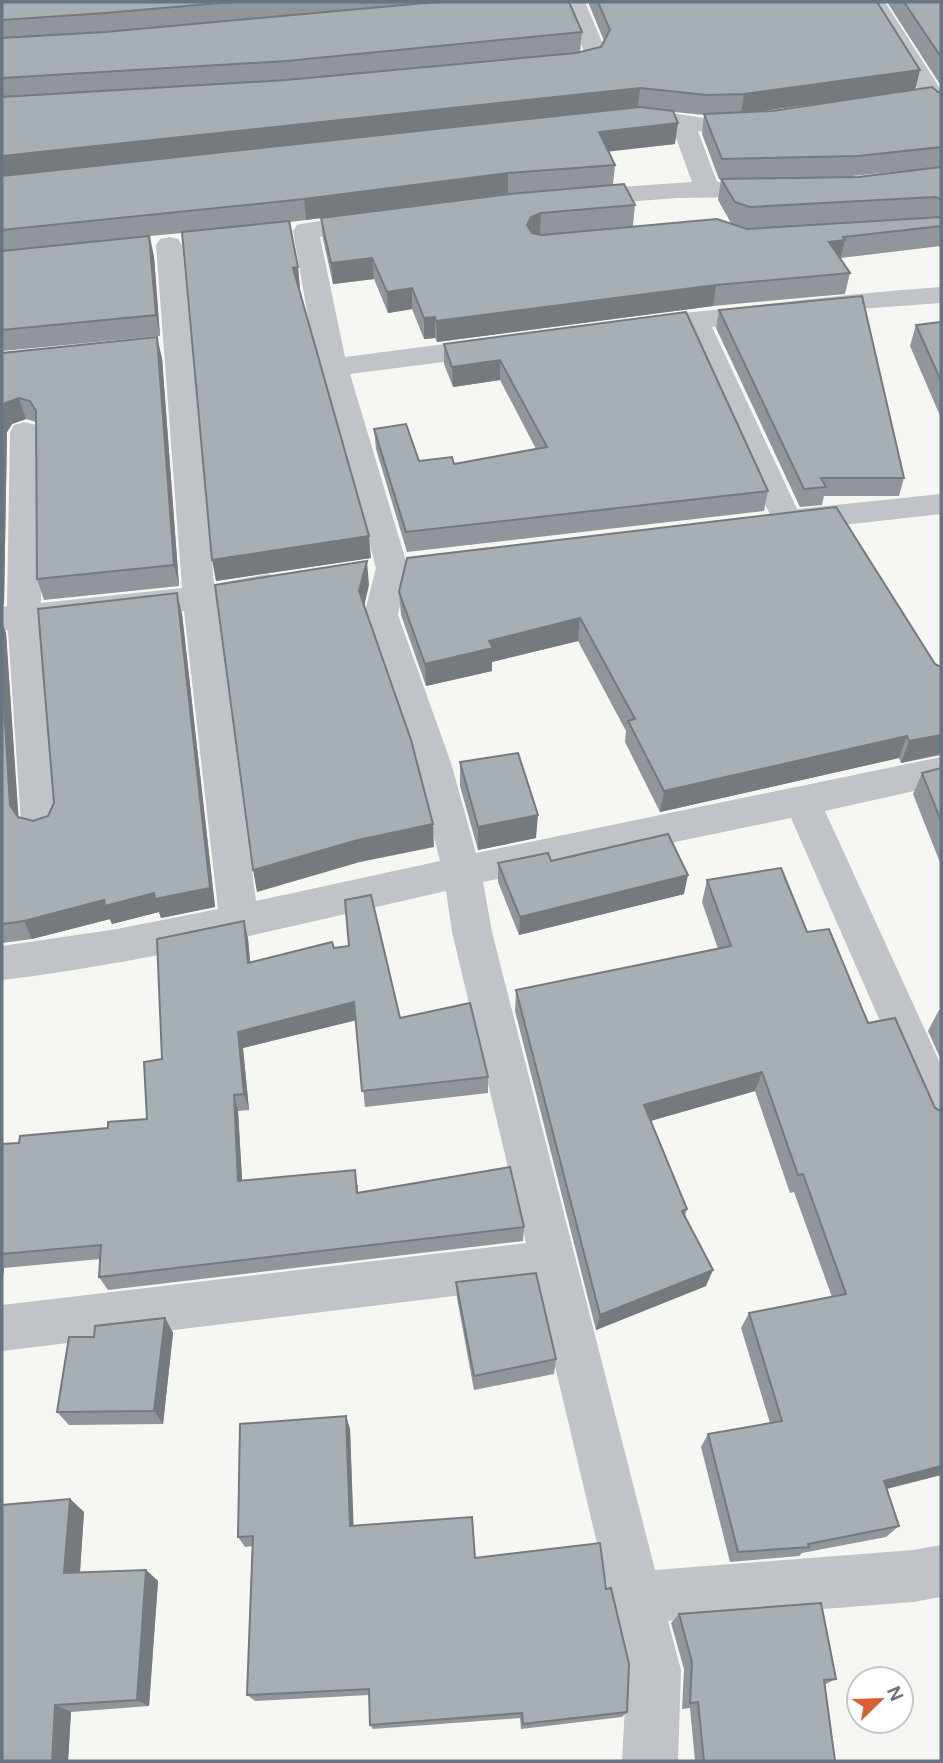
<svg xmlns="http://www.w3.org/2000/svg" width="943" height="1763" font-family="'DM Sans',sans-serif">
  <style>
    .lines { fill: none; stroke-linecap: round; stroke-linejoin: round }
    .street { fill: #c0c3c7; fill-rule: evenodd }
    .wall { fill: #90969b; fill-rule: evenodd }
    .shaded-wall { fill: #757a7e }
    .building { fill: #a7aeb4; stroke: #757a7e; stroke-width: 2 }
  </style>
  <rect width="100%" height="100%" fill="#f6f6f3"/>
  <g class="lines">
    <!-- street -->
    <g class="street">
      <polygon points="563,2 585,2 606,51 599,65 552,74 544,72 540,67 544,62 583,55 584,51"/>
      <polygon points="863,2 885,2 941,90 941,102 926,102"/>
      <path d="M658 111 711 119 755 115 764 117 767 122 764 127C743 132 719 134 698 131L717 182 780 184 784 189 780 194 771 197 677 198 576 206 567 203 563 198 567 193 576 190 692 182 672 127 616 124 612 119 616 114Z"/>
      <path d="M374 214 383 216 387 222 383 228 320 237 345 357 498 337 508 340 512 346 508 352 498 355 350 374 408 568 398 615 451 763 476 853 941 757V785L825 811 941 1065V1132L926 1126 791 818 483 882 492 932 655 1570 913 1550 941 1545V1597L913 1602 668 1621 681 1670 678 1761H622L627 1670 536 1286 2 1351V1305L526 1243 452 932 446 891C299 924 152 962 2 980V946L117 929 218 909 184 611 42 627 59 823 53 834 40 838 27 834 21 823 8 630 2 631V607L7 606 10 432 14 425 25 422 36 425 40 432 41 603 182 588 156 245 160 239 169 237 178 239 182 245 214 584 269 574 281 578 285 586 281 594 217 607 256 901 440 861 415 763 364 615 376 568 341 436 313 346 293 231 297 225 306 223Z"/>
      <path d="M941 287V303L859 309 712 327 797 509 941 494V514L790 531 776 528 686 330 637 336 627 334 623 328 627 322C661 314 698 312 733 308 802 300 871 292 941 287Z"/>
    </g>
  </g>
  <!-- wall -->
  <g class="wall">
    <path d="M2 2H569L582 32 580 52 601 47 604 41 588 2H877L920 70 915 90 941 93V246L841 258 850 273 845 294 713 306 437 342 435 338 424 339 412 309 388 313 374 279 333 284 323 239 321 218 290 222 298 267 300 289H299L371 558 216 581 182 233 150 236 154 257 160 336 2 351ZM910 91 772 111H762ZM674 112 704 115 702 134 719 179H721L718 200 731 223 746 228 633 226 635 205 613 185 615 165 608 151 675 144ZM941 167 858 177 853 176Z"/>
    <polygon points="887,2 941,2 941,86"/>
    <polygon points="719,310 904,478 899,496 824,496 822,505 800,507 716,328"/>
    <polygon points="686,312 768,491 764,511 407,552 376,449 374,429 419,461 454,464 536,449 500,380 453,387 444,364 444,344"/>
    <polygon points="941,322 941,418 910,346 916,325"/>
    <polygon points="2,353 162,358 179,586 44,600 37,579 36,422 26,419 12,424 7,432 4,604 2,606"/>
    <polygon points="399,592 935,664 941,667 941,755 901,763 899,758 660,812 625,742 626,731 578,641 492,662 492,671 426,686 401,615"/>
    <polygon points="182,614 215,907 161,918 159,912 112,924 110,919 32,939 2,943 2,623 6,633 18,817 33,821 48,816"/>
    <polygon points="460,762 536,838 478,850 460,786"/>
    <polygon points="941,768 941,865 913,794 922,773"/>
    <polygon points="551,861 684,894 519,935 498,882 498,863"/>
    <polygon points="707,880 807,932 868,1023 935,1108 941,1111 941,1475 887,1489 899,1526 886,1537 802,1553 799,1556 730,1562 701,1447 708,1434 770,1423 741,1328 749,1313 832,1297 794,1192 790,1193 755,1091 650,1121 687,1209 685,1216 706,1286 596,1330 515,1011 516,990 718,949 702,902"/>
    <polygon points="244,921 248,939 250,962 334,948 400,1018 488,1077 488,1093 365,1107 356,1020 243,1048 249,1110 238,1111 242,1180 358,1185 358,1193 524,1227 523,1241 108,1290 99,1277 100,1259 4,1268 2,1284 2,1144 19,1143 108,1128 147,1119 162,1059"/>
    <polygon points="939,1010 941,1010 941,1060 928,1031"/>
    <polygon points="456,1282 556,1359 554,1374 474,1390 457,1298"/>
    <polygon points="165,1318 173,1333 163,1424 69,1425 57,1412 94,1337"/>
    <polygon points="346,1416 350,1429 353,1525 475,1558 606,1589 627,1712 622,1717 521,1729 520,1718 373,1729 370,1725 369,1695 255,1701 247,1695 252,1546 245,1547 238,1537"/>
    <polygon points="70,1499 84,1512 80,1573 146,1570 158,1581 149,1706 71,1712 68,1761 2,1761"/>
    <polygon points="679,1614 836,1679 824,1685 835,1761 695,1761 690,1708 682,1709 684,1669 671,1623"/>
  </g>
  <!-- shaded-wall -->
  <g class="shaded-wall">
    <polygon points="920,70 915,90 741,114 744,94"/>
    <polygon points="640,88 638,108 2,177 2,156"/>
    <polygon points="678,123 675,144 597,153 599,132"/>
    <polygon points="508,173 508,193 306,220 304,199"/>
    <polygon points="541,213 540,234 530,238 527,225 531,217"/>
    <polygon points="149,236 154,257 160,336 156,315"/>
    <polygon points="845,240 840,261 829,242"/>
    <polygon points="372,258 374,279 333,284 331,263"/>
    <polygon points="298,267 300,289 296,289 293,268"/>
    <polygon points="716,285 713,306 437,342 436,321"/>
    <polygon points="412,288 412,309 388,313 387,292"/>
    <polygon points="435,317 435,338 424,339 424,318"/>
    <polygon points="157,337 162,358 179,586 174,565"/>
    <polygon points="500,360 500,380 453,387 452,367"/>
    <polygon points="19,398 26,419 12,424 7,432 4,604 2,606 2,409 5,403"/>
    <polygon points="369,536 371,558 216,581 212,560"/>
    <polygon points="367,561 369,585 362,616 359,591"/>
    <polygon points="177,593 182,614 215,907 161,918 159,912 112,924 110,919 32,939 24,921"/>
    <polygon points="580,618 578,641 492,662 492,671 426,686 425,664 489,641"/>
    <polygon points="2,623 6,633 19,824 10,805 2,672"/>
    <polygon points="941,735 940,754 901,763 909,741"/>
    <polygon points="907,736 899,758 660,812 664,791"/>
    <polygon points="538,815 536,838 478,850 478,827"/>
    <polygon points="433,824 434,847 360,862 257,892 253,870 358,840"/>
    <polygon points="688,875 684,894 519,935 520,917"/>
    <polygon points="244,921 248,939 252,981 248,963"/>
    <polygon points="354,1002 357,1020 243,1048 249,1110 244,1094 238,1032"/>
    <polygon points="762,1072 755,1091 640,1124 644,1105"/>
    <polygon points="234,1095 238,1111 243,1195 238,1181"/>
    <polygon points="2,1265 4,1268 2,1284"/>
    <polygon points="713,1270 706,1286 596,1330 600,1315"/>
    <polygon points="165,1318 173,1333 163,1424 154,1411"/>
    <polygon points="346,1416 350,1429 354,1536 350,1526"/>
    <polygon points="941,1466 941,1475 873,1492 884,1481"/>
    <polygon points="70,1499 84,1512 79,1584 64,1573"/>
    <polygon points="146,1570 158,1581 149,1706 137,1700"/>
    <polygon points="55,1705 71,1712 68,1761 52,1761"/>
  </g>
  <!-- building -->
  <g class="building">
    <polygon points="2,2 232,2 105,13 2,20"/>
    <polygon points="437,2 569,2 582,32 286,61 2,78 2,38 105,32"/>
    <polygon points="598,2 877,2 920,70 744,94 707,95 640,88 2,156 2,97 286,80 576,53 601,47 610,30"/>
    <polygon points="904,2 941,2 941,57"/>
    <polygon points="932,87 938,92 941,93 941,147 858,156 722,159 704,114 772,111"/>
    <polygon points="640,107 673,111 678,123 599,132 615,165 508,173 304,199 2,230 2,176"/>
    <polygon points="941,167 941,199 935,197 750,207 735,202 721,179 858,177"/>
    <polygon points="624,184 635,205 541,213 531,217 527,225 532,233 542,235 717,219 747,229 941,217 941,226 843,237 845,240 829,242 850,273 716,285 436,321 435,317 424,318 412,288 387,292 372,258 331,263 321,218 509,194"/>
    <polygon points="289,221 298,267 293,268 369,536 212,560 182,232"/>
    <polygon points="149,236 156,315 2,330 2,251"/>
    <polygon points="862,296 904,478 821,478 826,487 804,489 719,310"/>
    <polygon points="686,312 768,491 406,532 374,429 406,424 419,461 452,457 454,464 547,447 500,360 452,367 444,344"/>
    <polygon points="941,322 941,381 916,325"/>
    <polygon points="157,337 174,565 37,579 36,411 30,401 19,398 5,403 2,409 2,353"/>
    <polygon points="836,507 935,664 941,667 941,735 909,741 907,736 664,791 628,721 635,719 580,618 489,641 493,648 425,664 399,592 407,558"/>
    <polygon points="367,561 359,591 411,740 433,824 358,840 253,870 215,585"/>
    <polygon points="177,593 210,888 155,899 154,893 105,906 104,900 24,921 2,924 2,672 10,805 18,817 33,821 48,816 54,803 38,609"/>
    <polygon points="518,753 538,815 478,827 460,762"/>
    <polygon points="941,768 941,821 922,773"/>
    <polygon points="668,834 688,875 520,917 498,863 548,853 551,861"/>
    <polygon points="781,868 807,932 829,929 868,1023 895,1018 935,1108 941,1111 941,1466 884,1481 899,1526 808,1544 809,1547 738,1552 708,1434 782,1421 749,1313 846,1294 803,1174 798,1175 762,1072 644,1105 687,1209 682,1211 713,1270 600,1315 516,990 731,946 707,880"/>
    <polygon points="371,895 400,1018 470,1003 488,1077 362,1091 354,1002 238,1032 244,1094 234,1095 238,1181 355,1170 357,1193 510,1167 524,1227 99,1277 101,1245 2,1254 2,1144 19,1143 20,1136 108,1128 108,1122 147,1119 144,1062 162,1059 157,939 244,921 248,963 332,942 334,948 349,946 345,900"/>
    <polygon points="536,1273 556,1359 474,1376 456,1282"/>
    <polygon points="165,1318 154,1411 57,1412 69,1337 94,1337 95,1326"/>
    <polygon points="346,1416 350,1526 472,1517 475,1558 600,1543 606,1589 611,1588 629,1664 627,1712 523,1724 522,1713 370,1725 369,1689 247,1695 253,1536 238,1537 240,1424"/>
    <polygon points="70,1499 64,1573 146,1570 137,1700 55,1705 52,1761 2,1761 2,1505"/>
    <polygon points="821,1603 836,1679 824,1680 835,1761 704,1761 698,1702 690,1703 692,1662 679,1614"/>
  </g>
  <!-- border -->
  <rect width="943" height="1763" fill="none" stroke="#677583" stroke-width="7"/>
  <!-- north arrow -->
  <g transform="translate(880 1700) rotate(67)"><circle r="33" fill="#ffffff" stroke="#c2c8cd" stroke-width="2"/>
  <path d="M0-5L12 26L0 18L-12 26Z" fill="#d95e31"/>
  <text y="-10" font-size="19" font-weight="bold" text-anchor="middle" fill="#677583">N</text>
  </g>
</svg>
